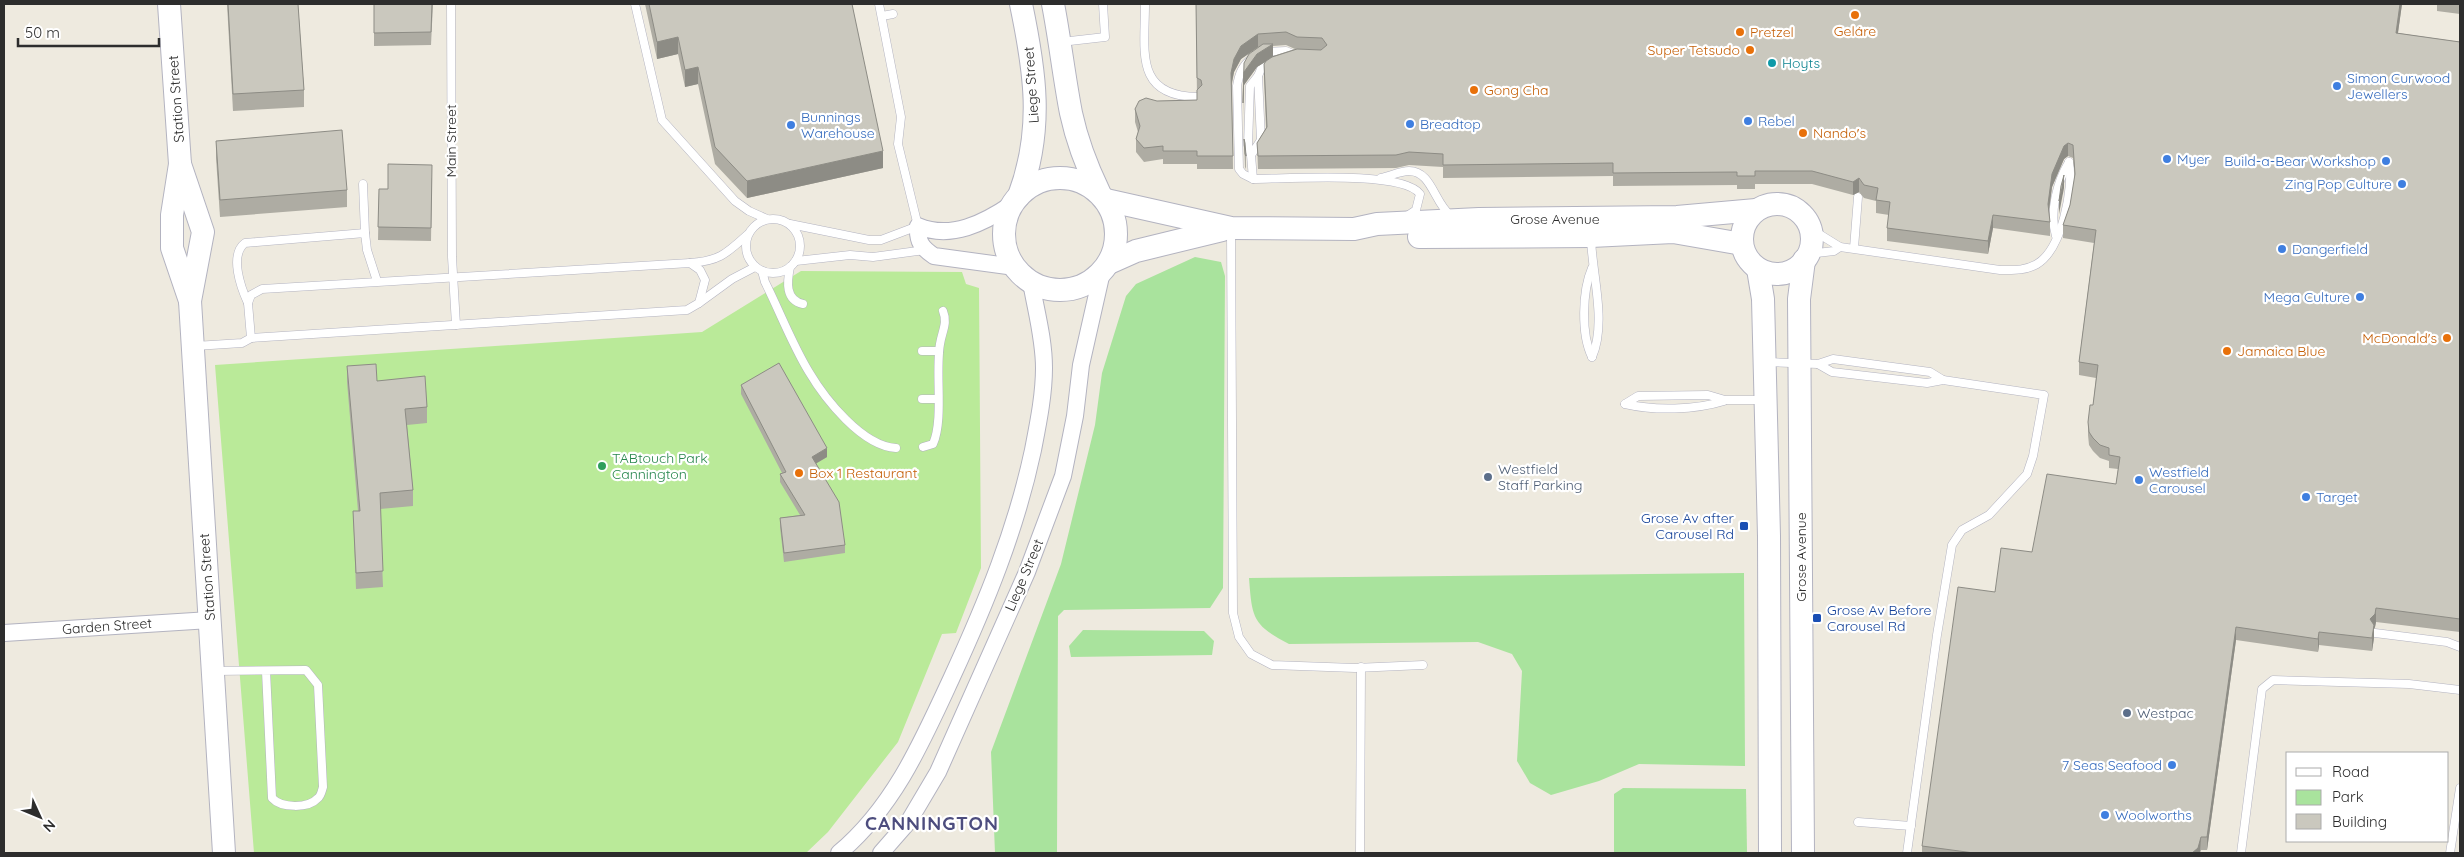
<svg xmlns="http://www.w3.org/2000/svg" width="2464" height="857" font-family="Quicksand,sans-serif">
  <style>
    .green { fill: #a9e39d }
    .pitch { fill: #baea99 }
    .lines { fill: none; stroke-linecap: round; stroke-linejoin: round }
    .lane-casing { stroke: #b3b3c0; stroke-width: 9 }
    .street-casing { stroke: #b3b3c0; stroke-width: 18 }
    .secondary-casing { stroke: #b3b3c0; stroke-width: 24 }
    .lane { stroke: #fff; stroke-width: 8 }
    .street { stroke: #fff; stroke-width: 16 }
    .secondary { stroke: #fff; stroke-width: 22 }
    .wall { fill: #aeaca3; fill-rule: evenodd }
    .shaded-wall { fill: #8d8c85 }
    .building { fill: #cac8be; stroke: #8d8c85 }
    .food-dot { fill: #e8710a; stroke: #fff; stroke-width: 2 }
    .culture-dot { fill: #0f9aa8; stroke: #fff; stroke-width: 2 }
    .shop-dot { fill: #3f7fe0; stroke: #fff; stroke-width: 2 }
    .leisure-dot { fill: #2e9e5b; stroke: #fff; stroke-width: 2 }
    .service-dot { fill: #5c6f8a; stroke: #fff; stroke-width: 2 }
    .transit-dot { fill: #1a4fb4; stroke: #fff; stroke-width: 2 }
    .labels { text-anchor: middle; stroke-width: 4.5; stroke-linejoin: round; paint-order: stroke }
    .food-label { font-size: 14px; fill: #c56008; stroke: #fff; text-anchor: start }
    .culture-label { font-size: 14px; fill: #0d838f; stroke: #fff; text-anchor: start }
    .shop-label { font-size: 14px; fill: #366cbe; stroke: #fff; text-anchor: start }
    .street-label { font-size: 14px; fill: #2d2d2d; stroke: #fff }
    .leisure-label { font-size: 14px; fill: #27864d; stroke: #fff; text-anchor: start }
    .service-label { font-size: 14px; fill: #4e5e75; stroke: #fff; text-anchor: start }
    .transit-label { font-size: 14px; fill: #164399; stroke: #fff; text-anchor: end }
    .district-label { font-size: 19px; font-weight: bold; letter-spacing: 1px; fill: #4d4d7e; stroke: #fff }
  </style>
  <rect width="100%" height="100%" fill="#eeeadf"/>
  <!-- green -->
  <g class="green">
    <polygon points="1195,257 1221,262 1225,276 1223,588 1210,608 1064,610 1058,616 1057,853 995,853 991,752 1061,564 1095,425 1102,373 1126,296 1136,284"/>
    <path d="M1744 573 1745 766 1639 764 1599 781 1551 795 1530 783 1517 761 1522 671 1512 654 1478 642 1289 644C1252 625 1252 617 1249 578Z"/>
    <polygon points="1083,630 1204,631 1214,641 1212,655 1071,657 1069,646"/>
    <polygon points="1623,788 1746,789 1747,853 1614,853 1614,794"/>
  </g>
  <!-- pitch -->
  <polygon class="pitch" points="801,271 962,272 966,284 979,288 981,568 956,633 942,634 898,742 828,832 806,853 254,853 215,365 702,332"/>
  <g class="lines">
    <!-- lane casing -->
    <g class="lane-casing">
      <g id="lane">
        <polyline points="451,4 452,257 456,325"/>
        <polyline points="635,4 662,120 735,201 749,211 767,219"/>
        <path d="M1145 4C1145 51 1134 96 1197 97"/>
        <polyline points="882,16 893,14"/>
        <polyline points="1061,42 1105,37 1103,4"/>
        <polyline points="1264,52 1286,51 1297,56"/>
        <path d="M1252 58C1242 66 1239 74 1237 86L1239 169 1243 174 1253 179C1285 179 1403 170 1420 194L1416 210 1407 216"/>
        <polyline points="1251,155 1248,145 1250,86 1258,76"/>
        <path d="M1381 178C1390 176 1401 171 1409 171 1432 171 1434 203 1451 216"/>
        <polyline points="1253,179 1251,155 1261,140 1258,76 1261,69 1271,63"/>
        <polyline points="363,184 365,233"/>
        <circle cx="773" cy="246" r="27"/>
        <polyline points="790,224 869,240 881,240 918,226 898,144 901,117 879,4"/>
        <path d="M1811 229 1840 247 2000 270C2013 270 2025 271 2037 264 2062 249 2074 188 2069 162"/>
        <polyline points="1231,230 1233,613 1239,637 1251,654 1272,665 1355,668 1423,665"/>
        <path d="M2056 236C2049 213 2057 182 2069 162"/>
        <path d="M1591 238C1592 275 1607 322 1592 357"/>
        <polyline points="1854,248 1858,197"/>
        <polyline points="1808,254 1834,251 1840,247"/>
        <polyline points="796,261 850,255 873,257 925,250"/>
        <polygon points="690,263 700,270 705,280 699,303 687,310 251,338 248,303 251,295 262,289"/>
        <path d="M690 263C719 261 726 254 747 235"/>
        <path d="M790 267C787 282 785 300 803 304"/>
        <path d="M1592 268C1582 291 1581 335 1592 357"/>
        <path d="M762 271 765 282C780 312 792 344 809 372 825 399 862 446 896 448"/>
        <path d="M248 303C241 288 229 255 245 243L365 233 367 250 377 281"/>
        <polyline points="699,303 732,279 755,267"/>
        <polyline points="195,346 242,343 251,338"/>
        <polyline points="922,351 939,351"/>
        <polyline points="1767,362 1818,364 1833,359 1930,372 1943,380"/>
        <polyline points="1818,364 1832,372 1927,383 1943,380 2044,395 2033,456 2027,474 1989,515 1962,530 1952,545 1937,635 1907,853"/>
        <polyline points="922,399 937,399"/>
        <polyline points="1625,404 1638,396 1708,395 1725,400 1765,400"/>
        <path d="M1625 404C1655 411 1695 410 1724 401"/>
        <path d="M923 447 933 444C944 419 935 373 940 344 942 331 948 323 943 311"/>
        <polyline points="2375,633 2447,642 2460,647"/>
        <path d="M215 671 306 670 318 685 323 787C322 790 321 796 318 798 308 809 281 808 272 798L266 671"/>
        <polyline points="1858,822 1911,826"/>
        <polyline points="1360,853 1361,667"/>
        <polyline points="2241,853 2262,689 2273,680 2409,684 2460,690"/>
        <polyline points="2450,853 2460,788"/>
      </g>
    </g>
    <!-- street casing -->
    <g class="street-casing">
      <g id="street">
        <path d="M1012 204C984 223 951 240 918 226 917 242 922 248 934 256L1015 267"/>
        <polyline points="4,633 210,620"/>
        <path d="M839 853C894 807 922 742 952 677 986 603 1016 530 1033 450 1038 424 1044 395 1044 368 1044 339 1036 311 1031 282"/>
        <polyline points="881,853 909,821 938,772 1027,572 1063,476 1075,416 1081,365 1102,272"/>
      </g>
    </g>
    <!-- secondary casing -->
    <g class="secondary-casing">
      <g id="secondary">
        <polyline points="169,4 180,164 203,232 190,301"/>
        <path d="M1053 4C1060 40 1064 77 1071 113 1077 141 1087 167 1099 192"/>
        <polyline points="180,164 172,215 172,248 190,301 224,853"/>
        <circle cx="1060" cy="234" r="56"/>
        <path d="M1019 196C1044 129 1035 71 1021 4"/>
        <polyline points="1106,200 1231,228 1354,229 1377,224 1479,219 1677,217 1756,210"/>
        <circle cx="1777" cy="239" r="35"/>
        <polyline points="1419,237 1591,236 1673,232 1742,244"/>
        <polyline points="1109,263 1136,251 1222,230"/>
        <polyline points="1758,269 1763,299 1769,536 1770,853"/>
        <polyline points="1803,853 1799,299 1804,260"/>
      </g>
    </g>
    <!-- lane -->
    <use href="#lane" class="lane"/>
    <!-- street -->
    <use href="#street" class="street"/>
    <!-- secondary -->
    <use href="#secondary" class="secondary"/>
  </g>
  <!-- wall -->
  <g class="wall">
    <polygon points="227,4 298,4 304,90 304,107 233,111"/>
    <polygon points="374,4 433,4 431,45 374,46"/>
    <polygon points="645,4 852,4 883,168 747,198 715,164 698,84 685,87 678,54 657,59"/>
    <path d="M1196 4H2402L2398 33 2460 42V632L2376 622 2375 627 2374 629V638L2372 651 2319 645 2318 652 2236 640 2207 850H2201L2200 853H1922V846L1995 592 2032 552 2116 484 2118 469 2109 468V461L2100 458 2093 451 2089 445 2088 435V422L2093 405 2096 378 2079 375V362L2094 243 2063 238V225L2070 205 2075 178 2073 158 2068 156 2064 159 2052 187 2049 211 2050 222V236L1993 228 1988 254 1887 241V228L1889 215 1876 213V201L1864 198 1859 192 1853 195 1812 184H1755V189H1737V185L1613 186V176L1443 178V167L1409 165 1396 168 1258 169 1257 143 1266 128 1264 77V64L1265 62 1257 67 1244 85 1243 116 1244 63 1259 47 1241 59 1234 72 1232 84 1233 169H1197V164H1163V159L1144 162 1136 152V139L1138 132 1135 122V109L1157 101 1197 100ZM1286 45 1295 49 1273 56V46Z"/>
    <polygon points="2437,4 2460,4 2460,14 2437,11"/>
    <polygon points="1244,139 1246,156 1246,169 1245,167"/>
    <polygon points="216,141 347,190 347,207 220,217 216,158"/>
    <polygon points="432,178 431,241 378,240 379,189 388,189"/>
    <polygon points="347,366 377,381 427,407 427,423 407,425 413,490 413,506 380,509 383,587 356,589 353,511 358,511 347,382"/>
    <polygon points="741,385 827,457 816,463 845,545 845,553 784,562 780,527 780,518 800,515 780,482 780,474 782,473 741,394"/>
  </g>
  <!-- shaded-wall -->
  <g class="shaded-wall">
    <polygon points="2400,4 2402,4 2396,46 2396,33"/>
    <polygon points="1258,34 1258,47 1241,59 1234,72 1231,86 1231,73 1234,59 1241,46"/>
    <polygon points="678,37 678,54 657,59 657,42"/>
    <polygon points="1273,44 1273,57 1257,67 1244,85 1243,116 1244,72 1257,54"/>
    <polygon points="698,67 698,84 685,87 685,70"/>
    <polygon points="2068,143 2068,156 2064,159 2052,187 2048,217 2048,204 2052,174 2064,146"/>
    <polygon points="883,151 883,168 747,198 747,181"/>
    <polygon points="2064,175 2064,188 2059,214 2059,201"/>
    <polygon points="1859,178 1859,192 1853,195 1853,182"/>
    <polygon points="1993,215 1993,228 1988,254 1988,241"/>
    <polygon points="827,448 827,457 812,466 812,457"/>
    <polygon points="2376,608 2376,622 2375,627 2374,629 2374,638 2372,651 2372,638 2370,619"/>
    <polygon points="2236,627 2236,640 2207,850 2207,837"/>
    <polygon points="2319,632 2319,645 2318,652 2318,639"/>
    <polygon points="2201,837 2200,853 2192,853"/>
  </g>
  <!-- building -->
  <g class="building">
    <polygon points="228,4 298,4 304,90 233,94"/>
    <polygon points="374,4 432,4 431,32 374,33"/>
    <polygon points="649,4 852,4 883,151 747,181 715,147 698,67 685,70 678,37 657,42"/>
    <polygon points="1196,4 2400,4 2396,33 2460,42 2460,619 2376,608 2375,614 2370,619 2374,625 2372,638 2319,632 2318,639 2236,627 2207,837 2201,837 2198,848 2192,853 1974,853 1922,846 1958,587 1995,592 2001,548 2032,552 2047,474 2116,484 2120,457 2109,455 2109,448 2100,445 2093,438 2089,432 2088,422 2090,405 2093,405 2098,365 2079,362 2096,230 2063,225 2070,205 2075,174 2073,145 2068,143 2064,146 2052,174 2048,204 2050,222 1993,215 1988,241 1887,228 1890,202 1876,200 1878,188 1864,185 1859,178 1853,182 1812,171 1755,171 1755,176 1737,176 1737,172 1613,173 1613,163 1443,165 1443,154 1409,152 1396,155 1258,156 1257,143 1267,127 1264,64 1266,61 1272,57 1297,49 1321,50 1327,45 1322,38 1297,37 1286,32 1258,34 1241,46 1234,59 1231,73 1233,156 1197,156 1197,151 1163,151 1163,146 1144,148 1136,139 1140,126 1135,109 1139,101 1146,98 1157,101 1197,100 1197,90 1202,85 1201,80 1197,78"/>
    <polygon points="1263,44 1273,44 1257,54 1244,72 1243,103 1244,63 1249,54"/>
    <polygon points="342,130 347,190 220,200 216,141"/>
    <polygon points="1244,139 1245,143 1246,156 1245,154"/>
    <polygon points="388,164 432,165 431,228 378,227 379,189 388,189"/>
    <polygon points="2064,175 2062,188 2059,201 2061,186"/>
    <polygon points="779,363 827,448 812,457 839,502 845,545 784,553 780,518 805,515 780,474 786,472 741,385"/>
    <polygon points="376,364 377,381 425,376 427,407 405,409 413,490 380,493 383,571 356,573 353,511 360,511 347,366"/>
  </g>
  <!-- markers -->
  <g class="food-dot">
    <circle cx="1855" cy="15" r="5"/>
    <circle cx="1740" cy="32" r="5"/>
    <circle cx="1750" cy="50" r="5"/>
    <circle cx="1474" cy="90" r="5"/>
    <circle cx="1803" cy="133" r="5"/>
    <circle cx="2447" cy="338" r="5"/>
    <circle cx="2227" cy="351" r="5"/>
    <circle cx="799" cy="473" r="5"/>
  </g>
  <circle class="culture-dot" cx="1772" cy="63" r="5"/>
  <g class="shop-dot">
    <circle cx="2337" cy="86" r="5"/>
    <circle cx="1748" cy="121" r="5"/>
    <circle cx="1410" cy="124" r="5"/>
    <circle cx="791" cy="125" r="5"/>
    <circle cx="2167" cy="159" r="5"/>
    <circle cx="2386" cy="161" r="5"/>
    <circle cx="2402" cy="184" r="5"/>
    <circle cx="2282" cy="249" r="5"/>
    <circle cx="2360" cy="297" r="5"/>
    <circle cx="2139" cy="480" r="5"/>
    <circle cx="2306" cy="497" r="5"/>
    <circle cx="2172" cy="765" r="5"/>
    <circle cx="2105" cy="815" r="5"/>
  </g>
  <circle class="leisure-dot" cx="602" cy="466" r="5"/>
  <g class="service-dot">
    <circle cx="1488" cy="477" r="5"/>
    <circle cx="2127" cy="713" r="5"/>
  </g>
  <g class="transit-dot">
    <rect x="1739" y="521" width="10" height="10" rx="2.5"/>
    <rect x="1812" y="613" width="10" height="10" rx="2.5"/>
  </g>
  <g class="labels">
    <!-- food labels -->
    <g class="food-label">
      <text x="1855" y="36" text-anchor="middle">Geláre</text>
      <text x="1750" y="37">Pretzel</text>
      <text x="1740" y="55" text-anchor="end">Super Tetsudo</text>
      <text x="1484" y="95">Gong Cha</text>
      <text x="1813" y="138">Nando's</text>
      <text x="2437" y="343" text-anchor="end">McDonald's</text>
      <text x="2237" y="356">Jamaica Blue</text>
      <text x="809" y="478">Box 1 Restaurant</text>
    </g>
    <!-- culture labels -->
    <g class="culture-label">
      <text x="1782" y="68">Hoyts</text>
    </g>
    <!-- shop labels -->
    <g class="shop-label">
      <text x="2347" y="83">Simon Curwood<tspan x="2347" dy="16">Jewellers</tspan></text>
      <text x="801" y="122">Bunnings<tspan x="801" dy="16">Warehouse</tspan></text>
      <text x="1758" y="126">Rebel</text>
      <text x="1420" y="129">Breadtop</text>
      <text x="2177" y="164">Myer</text>
      <text x="2376" y="166" text-anchor="end">Build-a-Bear Workshop</text>
      <text x="2392" y="189" text-anchor="end">Zing Pop Culture</text>
      <text x="2292" y="254">Dangerfield</text>
      <text x="2350" y="302" text-anchor="end">Mega Culture</text>
      <text x="2149" y="477">Westfield<tspan x="2149" dy="16">Carousel</tspan></text>
      <text x="2316" y="502">Target</text>
      <text x="2162" y="770" text-anchor="end">7 Seas Seafood</text>
      <text x="2115" y="820">Woolworths</text>
    </g>
    <!-- street labels -->
    <g class="street-label">
      <text transform="translate(1031 85) rotate(-94)" y="5">Liege Street</text>
      <text transform="translate(176 99) rotate(-94)" y="5">Station Street</text>
      <text transform="translate(451 141) rotate(-90)" y="5">Main Street</text>
      <text x="1555" y="224">Grose Avenue</text>
      <text transform="translate(1801 557) rotate(-90)" y="5">Grose Avenue</text>
      <text transform="translate(1024 575) rotate(-67)" y="5">Liege Street</text>
      <text transform="translate(207 577) rotate(-94)" y="5">Station Street</text>
      <text transform="translate(107 626) rotate(-4)" y="5">Garden Street</text>
    </g>
    <!-- leisure labels -->
    <g class="leisure-label">
      <text x="612" y="463">TABtouch Park<tspan x="612" dy="16">Cannington</tspan></text>
    </g>
    <!-- service labels -->
    <g class="service-label">
      <text x="1498" y="474">Westfield<tspan x="1498" dy="16">Staff Parking</tspan></text>
      <text x="2137" y="718">Westpac</text>
    </g>
    <!-- transit labels -->
    <g class="transit-label">
      <text x="1734" y="523">Grose Av after<tspan x="1734" dy="16">Carousel Rd</tspan></text>
      <text x="1827" y="615" text-anchor="start">Grose Av Before<tspan x="1827" dy="16">Carousel Rd</tspan></text>
    </g>
    <!-- district labels -->
    <g class="district-label">
      <text x="932" y="830">CANNINGTON</text>
    </g>
  </g>
  <!-- border -->
  <rect width="2464" height="857" fill="none" stroke="#2d2d2d" stroke-width="10"/>
  <!-- legend -->
  <rect x="2286" y="752" width="162" height="90" fill="#ffffff" stroke="#ababab"/>
  <rect x="2296" y="768" width="25" height="8" fill="#ffffff" stroke="#ababab"/>
  <text x="2332" y="777" font-size="15" fill="#2d2d2d">Road</text>
  <rect x="2296" y="790" width="25" height="15" fill="#a9e39d" stroke="#ababab"/>
  <text x="2332" y="802" font-size="15" fill="#2d2d2d">Park</text>
  <rect x="2296" y="814" width="25" height="15" fill="#cac8be" stroke="#ababab"/>
  <text x="2332" y="827" font-size="15" fill="#2d2d2d">Building</text>
  <!-- north arrow -->
  <g transform="translate(40 817) rotate(134)" stroke="#ffffff" stroke-width="4" paint-order="stroke">
  <path d="M0-4L9 19L0 12L-9 19Z" fill="#2d2d2d"/>
  <text y="-8" font-size="14" font-weight="bold" text-anchor="middle" fill="#2d2d2d">N</text>
  </g>
  <!-- scale -->
  <path d="M18 38v8h141v-8" fill="none" stroke="#2d2d2d" stroke-width="2.5"/>
  <text x="25" y="38" font-size="15" fill="#2d2d2d" stroke="#ffffff" stroke-width="4" paint-order="stroke">50 m</text>
</svg>
